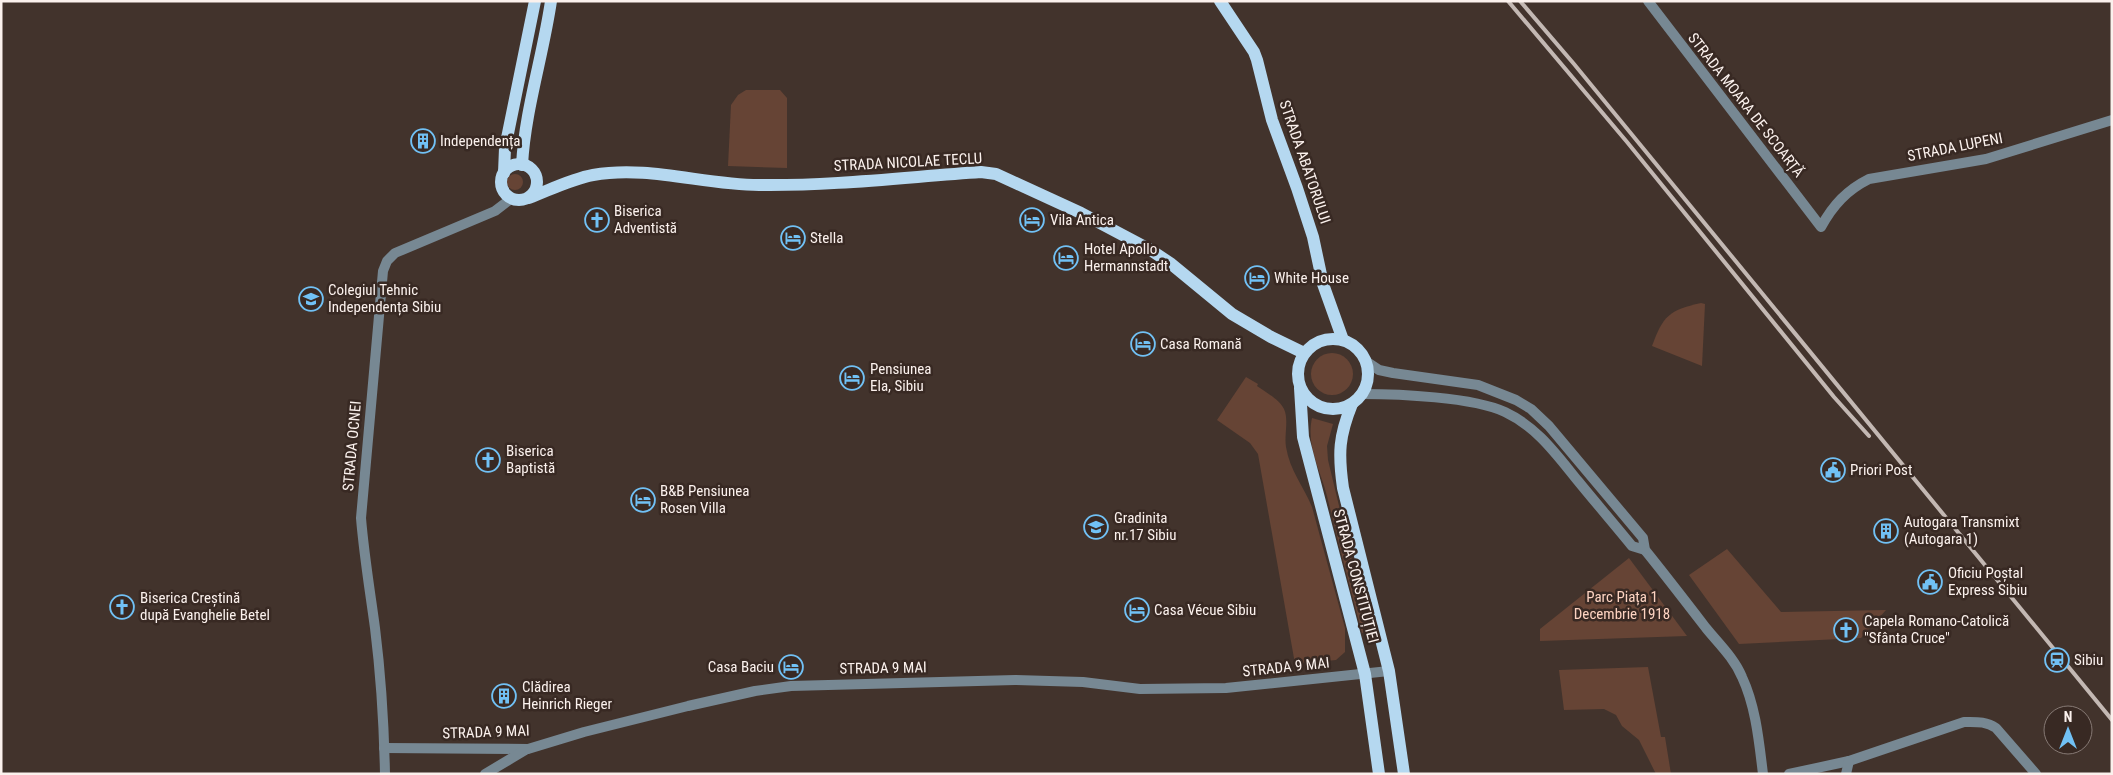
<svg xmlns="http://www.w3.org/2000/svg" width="2113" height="775" font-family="'Roboto Condensed',sans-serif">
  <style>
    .green { fill: #664435 }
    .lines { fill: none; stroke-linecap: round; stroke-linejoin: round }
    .tertiary { stroke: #778893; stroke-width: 10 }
    .primary { stroke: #b5d8f0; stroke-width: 12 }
    .rail { stroke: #c3b8b3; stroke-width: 4 }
    .labels { text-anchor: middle; stroke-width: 5; stroke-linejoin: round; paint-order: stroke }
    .street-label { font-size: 15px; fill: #fbf1ed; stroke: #382923 }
    .poi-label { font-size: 15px; fill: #fbf1ed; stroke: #382923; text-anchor: start }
    .park-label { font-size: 15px; fill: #fdd3c1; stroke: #382923 }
  </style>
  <rect width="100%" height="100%" fill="#42332c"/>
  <!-- green -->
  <g class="green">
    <polygon points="746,90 780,90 787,98 787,168 728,166 731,105 738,95"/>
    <circle cx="515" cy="182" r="8"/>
    <path d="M1701 303 1705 304 1702 366 1652 346C1663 316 1669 310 1701 303Z"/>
    <circle cx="1332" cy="374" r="21"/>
    <path d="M1246 377 1258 384 1257 386C1265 392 1279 399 1284 409 1289 420 1284 435 1286 447 1290 471 1303 485 1312 507L1345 628V652L1336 660 1295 664 1258 454 1250 443 1217 420Z"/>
    <path d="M1312 418 1333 424 1327 446 1328 460 1369 631 1362 633C1350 587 1338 541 1327 496 1320 469 1306 446 1312 418Z"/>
    <polygon points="1727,549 1781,612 1886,610 1861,638 1739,644 1689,575"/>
    <polygon points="1629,558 1687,636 1540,641 1540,629"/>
    <polygon points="1648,667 1661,737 1665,737 1671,774 1656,774 1639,740 1622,726 1616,715 1604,709 1564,710 1559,670"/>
  </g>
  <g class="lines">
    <!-- tertiary -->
    <g class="tertiary">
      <path d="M1648 1 1821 227C1833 205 1847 190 1869 179L1986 159 2112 120"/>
      <path d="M1367 362 1379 370 1393 373 1478 385 1516 400 1531 409 1549 426 1643 538 1645 550C1666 576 1686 602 1706 628 1719 644 1734 658 1742 677 1756 707 1759 742 1763 774"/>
      <path d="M1362 394C1398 394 1473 397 1505 412 1537 427 1556 454 1578 481 1596 503 1614 524 1632 546L1645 550"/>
      <polyline points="384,748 528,749 584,732 688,706 755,691 791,686 1015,680 1083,682 1140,689 1226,688 1389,671"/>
      <path d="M385 774C384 725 381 676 375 628 370 591 364 555 361 518L383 271 387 261 395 253 495 211 512 198"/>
      <polyline points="485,774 527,749"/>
      <path d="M1789 774 1849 761 1964 722C1976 722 1986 721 1996 728L2036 774"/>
      <polyline points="1846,774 1849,761"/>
    </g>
    <!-- primary -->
    <g class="primary">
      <polyline points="1220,1 1254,52 1257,60 1272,120 1297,188 1313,237 1323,284 1343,340"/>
      <circle cx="519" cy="182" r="18"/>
      <path d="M522 165C525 110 543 56 551 1"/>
      <polyline points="504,173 505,148 535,1"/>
      <path d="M529 198C550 190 571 179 593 175 648 165 704 185 759 185 833 186 907 177 981 172L996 174 1081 213 1149 249 1170 263 1232 314 1271 337 1304 353"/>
      <circle cx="1333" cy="374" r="35"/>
      <polyline points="1300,388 1303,437 1365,674 1379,774"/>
      <path d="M1352 404C1339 436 1338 453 1343 488L1389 671 1404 774"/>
    </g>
    <!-- rail -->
    <g class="rail">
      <polyline points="1508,1 1627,142 1834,397 1869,436"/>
      <polyline points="1520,1 1574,64 2112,720"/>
    </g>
  </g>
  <!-- icons -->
  <defs>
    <g id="building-ring" transform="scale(1.25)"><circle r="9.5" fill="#382923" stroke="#71c1f5" stroke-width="1.5"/><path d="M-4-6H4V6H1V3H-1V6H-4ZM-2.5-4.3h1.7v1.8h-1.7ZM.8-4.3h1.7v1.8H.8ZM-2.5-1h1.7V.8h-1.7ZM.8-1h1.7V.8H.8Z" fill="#71c1f5"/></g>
    <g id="church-ring" transform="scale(1.25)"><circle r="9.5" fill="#382923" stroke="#71c1f5" stroke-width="1.5"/><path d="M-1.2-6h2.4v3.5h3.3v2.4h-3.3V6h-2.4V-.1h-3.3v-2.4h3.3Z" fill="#71c1f5"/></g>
    <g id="hotel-ring" transform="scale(1.25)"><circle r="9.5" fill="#382923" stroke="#71c1f5" stroke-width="1.5"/><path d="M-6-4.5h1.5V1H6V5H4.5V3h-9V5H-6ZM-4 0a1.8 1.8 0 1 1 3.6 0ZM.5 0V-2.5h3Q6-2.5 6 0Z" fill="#71c1f5"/></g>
    <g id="school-ring" transform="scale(1.25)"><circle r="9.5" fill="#382923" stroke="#71c1f5" stroke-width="1.5"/><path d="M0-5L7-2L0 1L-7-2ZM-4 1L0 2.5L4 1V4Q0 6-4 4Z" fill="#71c1f5"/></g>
    <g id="civic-ring" transform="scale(1.25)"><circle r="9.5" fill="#382923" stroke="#71c1f5" stroke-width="1.5"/><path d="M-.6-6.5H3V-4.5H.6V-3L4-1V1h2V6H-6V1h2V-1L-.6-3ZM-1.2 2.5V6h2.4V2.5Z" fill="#71c1f5"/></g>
    <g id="station-ring" transform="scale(1.25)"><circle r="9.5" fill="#382923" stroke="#71c1f5" stroke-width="1.5"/><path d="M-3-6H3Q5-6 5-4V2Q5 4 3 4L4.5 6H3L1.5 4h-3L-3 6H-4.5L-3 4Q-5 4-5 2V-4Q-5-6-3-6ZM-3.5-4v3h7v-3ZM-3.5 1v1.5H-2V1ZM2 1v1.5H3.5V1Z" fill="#71c1f5"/></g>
  </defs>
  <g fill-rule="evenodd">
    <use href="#building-ring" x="423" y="141"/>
    <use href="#church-ring" x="597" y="220"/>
    <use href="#hotel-ring" x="1032" y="220"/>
    <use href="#hotel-ring" x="793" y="238"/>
    <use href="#hotel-ring" x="1066" y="258"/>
    <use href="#hotel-ring" x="1257" y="278"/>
    <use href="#school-ring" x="311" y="299"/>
    <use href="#hotel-ring" x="1143" y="344"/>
    <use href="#hotel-ring" x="852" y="378"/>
    <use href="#church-ring" x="488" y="460"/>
    <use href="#civic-ring" x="1833" y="470"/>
    <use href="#hotel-ring" x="643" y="500"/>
    <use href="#school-ring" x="1096" y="527"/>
    <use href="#building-ring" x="1886" y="531"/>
    <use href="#civic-ring" x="1930" y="582"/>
    <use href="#church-ring" x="122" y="607"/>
    <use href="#hotel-ring" x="1137" y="610"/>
    <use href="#church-ring" x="1846" y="630"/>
    <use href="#station-ring" x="2057" y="660"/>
    <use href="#hotel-ring" x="791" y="667"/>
    <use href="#building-ring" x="504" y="696"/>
  </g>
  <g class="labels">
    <!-- street labels -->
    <g class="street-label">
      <text transform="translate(1746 105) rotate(52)" y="5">STRADA MOARA DE SCOARȚĂ</text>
      <text transform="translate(1955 147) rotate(-11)" y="5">STRADA LUPENI</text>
      <text transform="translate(908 162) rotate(-3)" y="5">STRADA NICOLAE TECLU</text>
      <text transform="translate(1305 162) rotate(71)" y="5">STRADA ABATORULUI</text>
      <text transform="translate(352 446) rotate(-85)" y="5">STRADA OCNEI</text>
      <text transform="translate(1356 576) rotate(75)" y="5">STRADA CONSTITUȚIEI</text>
      <text transform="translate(1286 667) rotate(-6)" y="5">STRADA 9 MAI</text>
      <text transform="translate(883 668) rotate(-1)" y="5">STRADA 9 MAI</text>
      <text transform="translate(486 732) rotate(-2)" y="5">STRADA 9 MAI</text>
    </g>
    <!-- poi labels -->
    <g class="poi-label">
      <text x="440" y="146">Independența</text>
      <text x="614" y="216">Biserica<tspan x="614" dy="17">Adventistă</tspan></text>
      <text x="1050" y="225">Vila Antica</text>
      <text x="810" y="243">Stella</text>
      <text x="1084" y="254">Hotel Apollo<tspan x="1084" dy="17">Hermannstadt</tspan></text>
      <text x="1274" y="283">White House</text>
      <text x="328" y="295">Colegiul Tehnic<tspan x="328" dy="17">Independența Sibiu</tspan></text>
      <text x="1160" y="349">Casa Romană</text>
      <text x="870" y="374">Pensiunea<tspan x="870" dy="17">Ela, Sibiu</tspan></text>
      <text x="506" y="456">Biserica<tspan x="506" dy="17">Baptistă</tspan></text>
      <text x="1850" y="475">Priori Post</text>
      <text x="660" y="496">B&amp;B Pensiunea<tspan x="660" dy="17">Rosen Villa</tspan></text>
      <text x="1114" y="523">Gradinita<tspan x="1114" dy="17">nr.17 Sibiu</tspan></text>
      <text x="1904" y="527">Autogara Transmixt<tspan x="1904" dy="17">(Autogara 1)</tspan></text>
      <text x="1948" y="578">Oficiu Poștal<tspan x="1948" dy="17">Express Sibiu</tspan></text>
      <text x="140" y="603">Biserica Creștină<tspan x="140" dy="17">după Evanghelie Betel</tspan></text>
      <text x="1154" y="615">Casa Vécue Sibiu</text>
      <text x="1864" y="626">Capela Romano-Catolică<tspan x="1864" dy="17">"Sfânta Cruce"</tspan></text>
      <text x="2074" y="665">Sibiu</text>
      <text x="774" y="672" text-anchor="end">Casa Baciu</text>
      <text x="522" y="692">Clădirea<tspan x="522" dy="17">Heinrich Rieger</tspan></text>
    </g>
    <!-- park labels -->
    <g class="park-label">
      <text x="1622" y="602">Parc Piața 1<tspan x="1622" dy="17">Decembrie 1918</tspan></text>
    </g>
  </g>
  <!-- border -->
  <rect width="2113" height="775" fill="none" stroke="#fbf1ed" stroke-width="5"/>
  <!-- north arrow -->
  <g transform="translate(2068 730)"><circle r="24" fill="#382923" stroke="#867974"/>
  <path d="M0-4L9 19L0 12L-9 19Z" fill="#71c1f5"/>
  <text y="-8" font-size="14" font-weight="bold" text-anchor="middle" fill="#fbf1ed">N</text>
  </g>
</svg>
